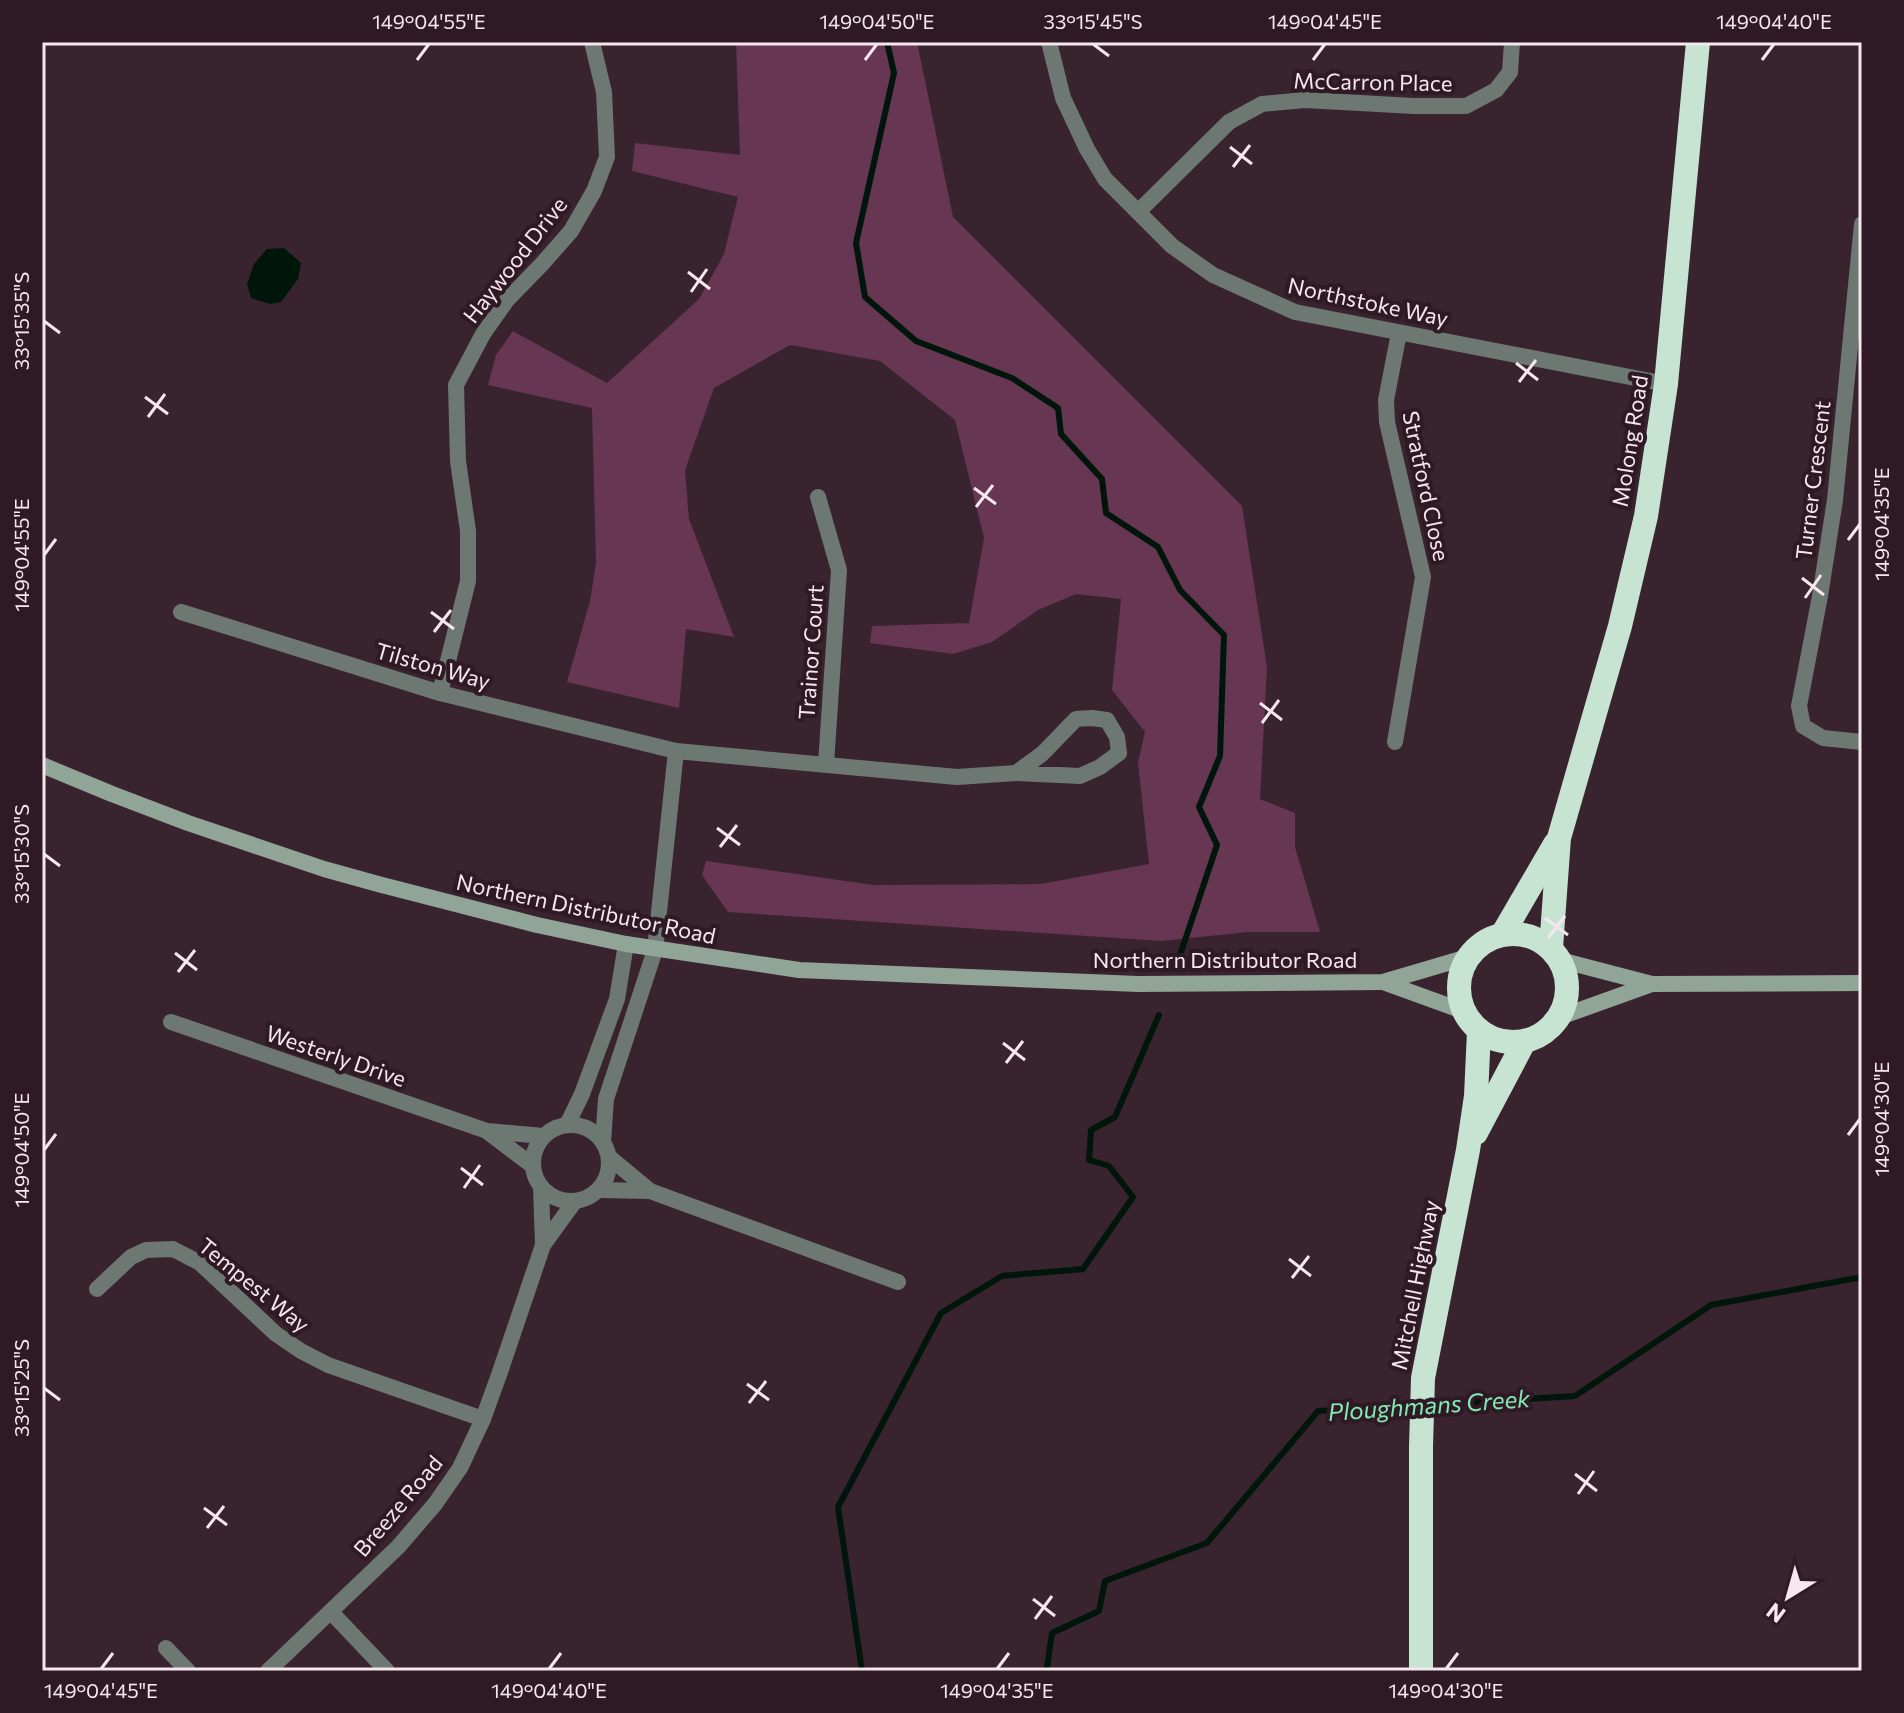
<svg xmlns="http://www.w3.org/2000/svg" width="1904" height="1713" font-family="Commissioner,sans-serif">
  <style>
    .green { fill: #673652 }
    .water { fill: #01160a }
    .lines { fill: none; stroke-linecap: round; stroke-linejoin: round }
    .stream { stroke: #01160a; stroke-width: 6 }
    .street { stroke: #6c7871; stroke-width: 16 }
    .secondary { stroke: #91a498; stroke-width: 16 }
    .highway { stroke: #c7e4d2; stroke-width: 24 }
    .ticks { fill: none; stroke: #f6e7ef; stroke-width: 3 }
    .labels { text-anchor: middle; stroke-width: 8; stroke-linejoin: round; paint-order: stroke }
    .street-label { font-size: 22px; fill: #f6e7ef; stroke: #2f1925 }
    .water-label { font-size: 24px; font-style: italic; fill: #81eab2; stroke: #2f1925 }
    .neatline { fill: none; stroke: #f6e7ef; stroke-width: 3 }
    .ticks-label { font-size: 20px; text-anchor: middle; fill: #f6e7ef }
  </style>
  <rect width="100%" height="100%" fill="#39232f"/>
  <!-- green -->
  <polygon class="green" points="736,42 917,42 953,217 1242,506 1267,667 1260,799 1295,813 1295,847 1320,932 1248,932 1161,941 728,912 702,875 706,861 873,885 1041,884 1149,864 1138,763 1145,732 1112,690 1121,599 1076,594 1038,610 992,642 953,654 870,643 872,626 969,623 984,538 955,420 880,361 790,345 714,388 685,470 689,519 734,637 686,629 679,708 567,682 590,601 596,563 592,408 488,385 496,355 513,331 607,383 699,299 724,254 738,197 632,171 635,143 740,155"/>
  <!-- water -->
  <polygon class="water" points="284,248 301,263 298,279 281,302 270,304 251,298 247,284 254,264 267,249"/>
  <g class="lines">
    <!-- stream -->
    <g class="stream">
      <polyline points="887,42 894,73 856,243 865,297 916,341 1012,378 1058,408 1061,434 1102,479 1106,513 1158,547 1180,590 1224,635 1220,756 1199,807 1217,845 1177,964"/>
      <polyline points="1428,1405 1575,1396 1711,1305 1862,1277"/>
      <polyline points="862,1671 838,1507 941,1313 1002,1276 1083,1269 1133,1197 1109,1166 1089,1160 1091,1130 1115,1117 1159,1015"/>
      <polyline points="1044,1671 1047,1668 1052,1633 1099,1611 1105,1581 1207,1543 1318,1411 1417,1406"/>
    </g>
    <!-- street -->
    <g class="street">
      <polyline points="1049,42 1063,98 1087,149 1105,179 1172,246 1213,275 1295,312 1666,384"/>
      <polyline points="1138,212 1229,122 1262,104 1305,100 1414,106 1466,106 1496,90 1510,72 1512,42"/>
      <polyline points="1862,224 1835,500 1820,596 1799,706 1803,726 1823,738 1862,742"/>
      <polyline points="818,497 839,570 826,764"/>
      <polyline points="181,612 440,693 676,751 957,777 1016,773 1080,776 1100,767 1119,753 1117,737 1107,720 1092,718 1076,719 1042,754 1016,773"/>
      <polyline points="440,693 468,581 468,531 458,461 456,385 483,334 507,300 542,264 571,231 594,191 607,157 604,92 592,42"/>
      <polyline points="1395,742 1423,577 1387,422 1386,400 1399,333"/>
      <polyline points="171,1022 487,1131 543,1136"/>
      <circle cx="571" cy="1163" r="38"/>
      <polyline points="567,1125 582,1094 617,999 626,944"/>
      <polyline points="488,1132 533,1166"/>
      <polyline points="603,1142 606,1099 655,950 676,751"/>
      <polyline points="609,1157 650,1191 898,1282"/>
      <polyline points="541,1187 543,1245"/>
      <polyline points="598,1190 650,1191"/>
      <polyline points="97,1289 131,1257 146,1250 173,1249 200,1263 276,1334 301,1351 328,1365 483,1419"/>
      <polyline points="331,1612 387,1671"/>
      <polyline points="166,1648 188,1671"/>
      <polyline points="268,1671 398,1547 435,1504 460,1468 483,1419 500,1372 543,1245 575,1201"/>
    </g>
    <!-- secondary -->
    <g class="secondary">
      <polyline points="42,765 112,794 188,823 324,869 378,884 537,925 626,944 799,970 1138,984 1383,982 1468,957"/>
      <polyline points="1560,960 1652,984 1862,983"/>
      <polyline points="1383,982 1463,1011"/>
      <polyline points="1560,1017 1652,984"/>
    </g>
    <!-- highway -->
    <g class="highway">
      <circle cx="1513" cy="988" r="54"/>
      <polyline points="1502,935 1555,844"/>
      <polyline points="1551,948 1559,838 1620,626 1646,516 1666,384 1698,42"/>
      <polyline points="1476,1133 1524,1042"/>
      <polyline points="1421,1671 1421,1447 1423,1378 1468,1150 1476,1096 1479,1031"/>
    </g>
  </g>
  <!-- ticks -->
  <path class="ticks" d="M1093 44 1109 56M417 60 429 44M865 60 877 44M1313 60 1325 44M1762 60 1774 44M1230 147 1252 164M1233 167 1250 145M688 272 710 289M691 292 707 269M44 321 60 333M1516 363 1538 380M1519 382 1536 360M145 397 168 414M148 417 165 394M974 488 996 504M976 507 993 485M1848 540 1860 524M44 555 56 539M1802 578 1824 595M1805 598 1821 575M431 612 454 629M434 632 451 610M1260 703 1282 720M1262 723 1279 700M717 828 740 845M720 847 737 825M44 854 60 866M1545 918 1568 935M1548 938 1565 916M175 953 197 970M178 972 195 950M1003 1043 1025 1060M1006 1063 1023 1041M1848 1135 1860 1119M44 1150 56 1134M461 1168 483 1185M464 1188 480 1165M1289 1259 1311 1276M1292 1278 1309 1256M747 1384 769 1400M44 1388 60 1400M749 1403 766 1381M1575 1474 1597 1491M1578 1494 1594 1471M204 1508 227 1525M207 1528 224 1506M1033 1599 1055 1616M1035 1619 1052 1596M101 1669 113 1653M549 1669 561 1653M997 1669 1009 1653M1446 1669 1458 1653"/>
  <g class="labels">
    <!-- street labels -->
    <g class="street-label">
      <text transform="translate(1373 82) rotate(1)" y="8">McCarron Place</text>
      <text transform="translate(515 260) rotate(-52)" y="8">Haywood Drive</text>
      <text transform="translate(1368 302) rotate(12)" y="8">Northstoke Way</text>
      <text transform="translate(1630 441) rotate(-81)" y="8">Molong Road</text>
      <text transform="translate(1813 480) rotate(-83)" y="8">Turner Crescent</text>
      <text transform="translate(1426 486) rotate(78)" y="8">Stratford Close</text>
      <text transform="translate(811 652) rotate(-86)" y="8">Trainor Court</text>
      <text transform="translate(433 666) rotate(16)" y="8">Tilston Way</text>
      <text transform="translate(586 909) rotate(12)" y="8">Northern Distributor Road</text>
      <text x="1225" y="968">Northern Distributor Road</text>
      <text transform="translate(336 1056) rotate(19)" y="8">Westerly Drive</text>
      <text transform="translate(254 1285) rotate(39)" y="8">Tempest Way</text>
      <text transform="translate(1415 1285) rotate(-79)" y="8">Mitchell Highway</text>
      <text transform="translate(398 1506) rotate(-50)" y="8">Breeze Road</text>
    </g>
    <!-- water labels -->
    <g class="water-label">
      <text transform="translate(1429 1406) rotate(-4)" y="8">Ploughmans Creek</text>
    </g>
  </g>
  <!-- border -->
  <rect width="1904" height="1713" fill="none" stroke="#2f1925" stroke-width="88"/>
  <!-- north arrow -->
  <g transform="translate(1788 1597) rotate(217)" stroke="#2f1925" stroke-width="6" paint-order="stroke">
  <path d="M0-6L14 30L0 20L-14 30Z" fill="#f6e7ef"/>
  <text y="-12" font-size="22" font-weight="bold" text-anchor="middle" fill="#f6e7ef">N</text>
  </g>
  <rect x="44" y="44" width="1816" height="1625" class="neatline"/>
  <g class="ticks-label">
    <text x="429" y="29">149°04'55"E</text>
    <text x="877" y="29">149°04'50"E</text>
    <text x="1093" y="29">33°15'45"S</text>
    <text x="1325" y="29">149°04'45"E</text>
    <text x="1774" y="29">149°04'40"E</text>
    <text transform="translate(22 321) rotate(-90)" y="7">33°15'35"S</text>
    <text transform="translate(1882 524) rotate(-90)" y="7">149°04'35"E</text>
    <text transform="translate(22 555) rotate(-90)" y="7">149°04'55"E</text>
    <text transform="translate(22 854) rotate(-90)" y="7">33°15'30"S</text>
    <text transform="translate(1882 1119) rotate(-90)" y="7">149°04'30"E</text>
    <text transform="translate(22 1150) rotate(-90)" y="7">149°04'50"E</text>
    <text transform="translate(22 1388) rotate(-90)" y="7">33°15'25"S</text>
    <text x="101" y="1698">149°04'45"E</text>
    <text x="549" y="1698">149°04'40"E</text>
    <text x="997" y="1698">149°04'35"E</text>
    <text x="1446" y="1698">149°04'30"E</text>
  </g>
</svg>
